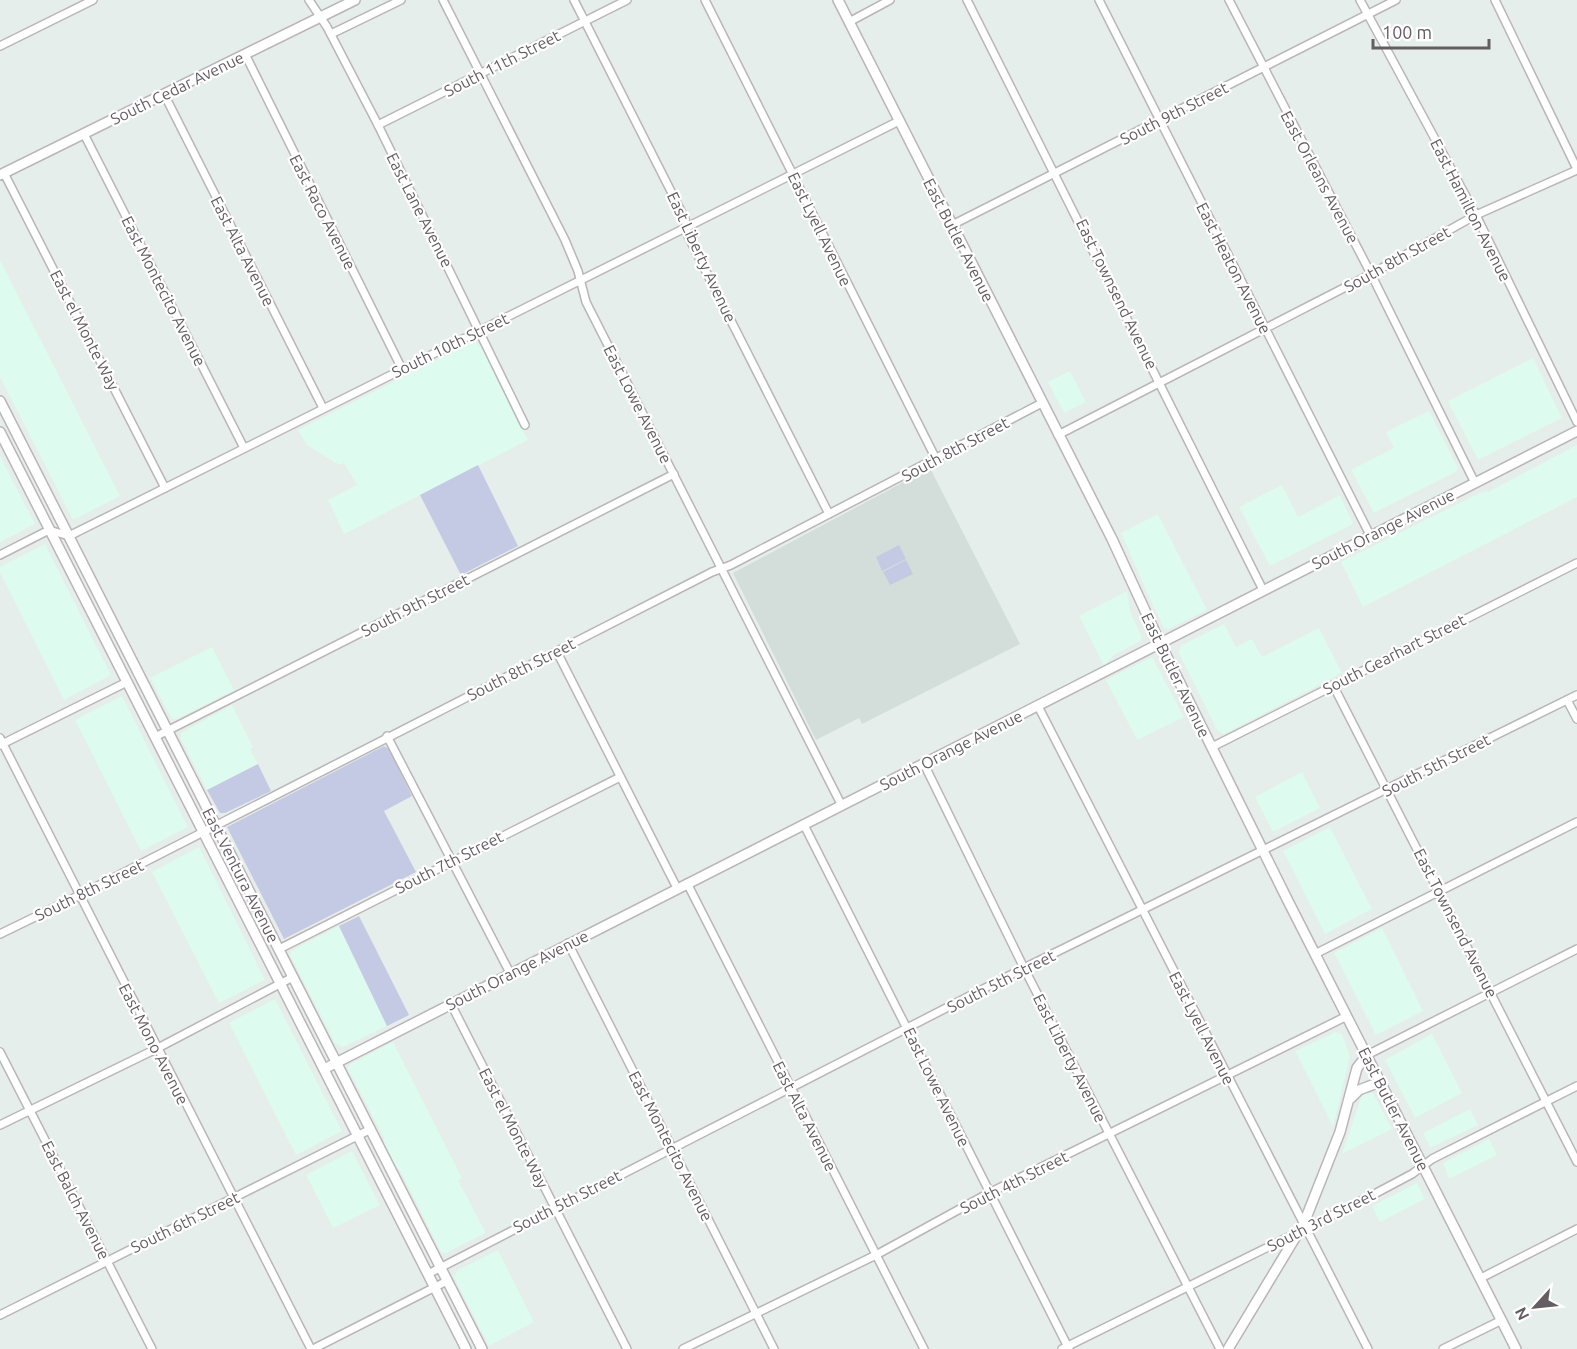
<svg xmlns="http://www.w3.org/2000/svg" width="1577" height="1349" font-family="Ubuntu,sans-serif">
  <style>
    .commercial { fill: #ddfbef }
    .education { fill: #d3deda }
    .green { fill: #c4cae4 }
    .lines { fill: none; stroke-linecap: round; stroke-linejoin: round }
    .street-casing { stroke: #bbb5b8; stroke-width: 10 }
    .secondary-casing { stroke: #bbb4b9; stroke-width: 12 }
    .street { stroke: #fff; stroke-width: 7 }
    .secondary { stroke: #fff; stroke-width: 9 }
    .labels { text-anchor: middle; stroke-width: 4.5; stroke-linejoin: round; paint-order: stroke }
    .street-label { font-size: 16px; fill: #645d62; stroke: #fff }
  </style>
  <rect width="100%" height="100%" fill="#e5eeea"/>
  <!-- commercial -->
  <g class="commercial">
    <polygon points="0,260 120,496 73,520 0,377"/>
    <polygon points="474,341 482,347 528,440 344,534 328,500 357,485 344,463 339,465 307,445 298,430"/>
    <polygon points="1533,358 1562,418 1478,460 1448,401"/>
    <polygon points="1070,371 1086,402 1064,413 1048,382"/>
    <polygon points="1429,411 1458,468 1456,472 1374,513 1351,470 1394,448 1386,432"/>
    <polygon points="1577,445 1577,497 1363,607 1341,562 1480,493 1490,491"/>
    <polygon points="0,456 35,524 0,542"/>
    <polygon points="1282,485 1298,517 1340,495 1353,524 1270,566 1239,507"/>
    <polygon points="1158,514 1207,610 1169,629 1164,628 1149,597 1121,533"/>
    <polygon points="45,544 111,675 64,700 0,573 0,567"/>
    <polygon points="1127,591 1130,611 1142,638 1139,642 1114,655 1104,666 1079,616"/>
    <polygon points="1224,624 1236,647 1252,639 1262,657 1319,628 1342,673 1224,734 1217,730 1179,653 1180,646"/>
    <polygon points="212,647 234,690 177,719 172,719 150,678"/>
    <polygon points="1152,657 1184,717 1137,740 1106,680"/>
    <polygon points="122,696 188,827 141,851 75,720"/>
    <polygon points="232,705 253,747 250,749 258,764 207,790 181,739 181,733"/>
    <polygon points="1302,772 1320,808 1273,832 1255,797"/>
    <polygon points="1330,827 1372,909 1325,934 1283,851"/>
    <polygon points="199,847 265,980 219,1003 152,872"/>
    <polygon points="339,926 387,1026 343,1047 335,1043 290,955 291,951"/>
    <polygon points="1382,928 1423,1011 1376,1035 1334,953"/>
    <polygon points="275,999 342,1131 296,1155 229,1023"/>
    <polygon points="1336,1032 1342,1034 1350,1056 1333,1127 1295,1051"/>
    <polygon points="1432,1034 1462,1093 1415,1118 1385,1060"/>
    <polygon points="393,1042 462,1178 458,1180 486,1233 446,1253 441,1252 401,1172 392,1162 384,1146 384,1138 348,1069 349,1065"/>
    <polygon points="1363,1092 1373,1093 1392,1129 1342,1154"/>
    <polygon points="1470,1109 1478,1125 1430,1148 1423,1133"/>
    <polygon points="1489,1139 1497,1155 1449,1179 1443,1163"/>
    <polygon points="352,1151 380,1205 333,1228 306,1175"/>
    <polygon points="1417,1183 1425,1199 1380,1222 1372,1206"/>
    <polygon points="498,1250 534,1322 489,1346 454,1277 458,1270"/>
  </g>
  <!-- education -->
  <polygon class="education" points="930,468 1020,644 862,724 859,718 816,740 733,573"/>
  <!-- green -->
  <g class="green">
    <polygon points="478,465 518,546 461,575 420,495"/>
    <polygon points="899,545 906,559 882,571 876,557"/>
    <polygon points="906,560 913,574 890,585 883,572"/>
    <polygon points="384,746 389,749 412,796 384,811 416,872 284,939 227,827"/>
    <polygon points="258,764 271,791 225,813 220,813 207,790"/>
    <polygon points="359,916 409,1015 387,1026 339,926"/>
  </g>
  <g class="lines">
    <!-- street casing -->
    <g class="street-casing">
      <g id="street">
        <polyline points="309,0 327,27 378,125 525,425"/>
        <polyline points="443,0 565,240 578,271 586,302 842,806"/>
        <polyline points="574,0 685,219 688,236 829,514"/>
        <polyline points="705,0 936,459"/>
        <polyline points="967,0 1263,590"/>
        <polyline points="1099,0 1370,535"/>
        <polyline points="1229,0 1371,274 1475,483"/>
        <polyline points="1360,0 1476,215 1577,422"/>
        <polyline points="1495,0 1577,169"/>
        <polyline points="849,22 890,0"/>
        <polyline points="331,34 401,0"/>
        <polyline points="0,46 93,0"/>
        <polyline points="245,54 402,369"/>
        <polyline points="164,94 323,408"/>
        <polyline points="378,125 627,0"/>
        <polyline points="84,134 244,448"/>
        <polyline points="4,173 165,488"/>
        <polyline points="952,225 1396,0"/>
        <polyline points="1058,435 1371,274 1476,215 1577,170"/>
        <polyline points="0,555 49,530 69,536 899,121"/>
        <polyline points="557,652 677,888"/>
        <polyline points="1333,685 1577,1162"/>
        <polyline points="1567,700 1577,719"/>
        <polyline points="1038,706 1368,1349"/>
        <polyline points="387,736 510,973"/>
        <polyline points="155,737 674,474"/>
        <polyline points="0,738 311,1349"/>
        <polyline points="0,745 127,682"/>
        <polyline points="1212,747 1577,563"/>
        <polyline points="924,764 1024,968 1220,1349"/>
        <polyline points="804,825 1069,1349"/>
        <polyline points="687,883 924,1349"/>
        <polyline points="0,934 80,895 712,572 731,565 1042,403"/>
        <polyline points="568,943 774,1349"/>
        <polyline points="279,949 620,777"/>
        <polyline points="1315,954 1577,822"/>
        <polyline points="451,1004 627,1349"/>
        <polyline points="0,1052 152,1349"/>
        <polyline points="1367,1055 1577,949"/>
        <polyline points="0,1125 156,1049 293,977"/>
        <polyline points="428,1274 1024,968 1577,695"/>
        <polyline points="1481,1278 1577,1229"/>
        <polyline points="0,1315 371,1129"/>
        <polyline points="313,1349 447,1281"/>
        <polyline points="683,1349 876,1255 989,1193 1347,1016"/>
        <polyline points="1062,1349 1365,1199 1412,1174 1432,1159 1577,1086"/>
        <polyline points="1443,1349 1502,1320"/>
      </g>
    </g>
    <!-- secondary casing -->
    <g class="secondary-casing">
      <g id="secondary">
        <polyline points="838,0 1112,539 1160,643 1286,897 1516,1349"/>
        <polyline points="0,175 355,0"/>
        <polyline points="0,401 482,1349"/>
        <polyline points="0,432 466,1349"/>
        <polyline points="324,1069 1577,431"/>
        <polyline points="1351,1098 1359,1090 1380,1082"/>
        <polyline points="1228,1349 1304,1223 1340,1132 1357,1068 1367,1055"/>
      </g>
    </g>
    <!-- street -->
    <use href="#street" class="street"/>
    <!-- secondary -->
    <use href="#secondary" class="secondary"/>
  </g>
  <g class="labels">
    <!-- street labels -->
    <g class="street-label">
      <text transform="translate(502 63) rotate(-27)" y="6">South 11th Street</text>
      <text transform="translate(177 88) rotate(-26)" y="6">South Cedar Avenue</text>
      <text transform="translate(1174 113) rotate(-27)" y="6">South 9th Street</text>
      <text transform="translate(1320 177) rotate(62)" y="6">East Orleans Avenue</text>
      <text transform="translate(420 210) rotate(63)" y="6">East Lane Avenue</text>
      <text transform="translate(1471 210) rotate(63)" y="6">East Hamilton Avenue</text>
      <text transform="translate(323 212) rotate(63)" y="6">East Raco Avenue</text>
      <text transform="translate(820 229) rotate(64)" y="6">East Lyell Avenue</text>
      <text transform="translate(959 240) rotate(63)" y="6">East Butler Avenue</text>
      <text transform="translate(243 251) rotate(63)" y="6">East Alta Avenue</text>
      <text transform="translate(702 257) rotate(65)" y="6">East Liberty Avenue</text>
      <text transform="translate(1397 259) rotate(-29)" y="6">South 8th Street</text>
      <text transform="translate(1234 268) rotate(63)" y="6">East Heaton Avenue</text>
      <text transform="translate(164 291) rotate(63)" y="6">East Montecito Avenue</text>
      <text transform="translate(1117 294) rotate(64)" y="6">East Townsend Avenue</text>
      <text transform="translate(85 330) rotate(63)" y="6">East el Monte Way</text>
      <text transform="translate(450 345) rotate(-26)" y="6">South 10th Street</text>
      <text transform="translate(638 404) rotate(63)" y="6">East Lowe Avenue</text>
      <text transform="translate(955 449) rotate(-28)" y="6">South 8th Street</text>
      <text transform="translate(1383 529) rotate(-27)" y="6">South Orange Avenue</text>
      <text transform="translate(415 605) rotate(-27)" y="6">South 9th Street</text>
      <text transform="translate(1394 654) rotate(-27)" y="6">South Gearhart Street</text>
      <text transform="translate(521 669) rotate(-27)" y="6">South 8th Street</text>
      <text transform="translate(1176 675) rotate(64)" y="6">East Butler Avenue</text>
      <text transform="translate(951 750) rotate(-27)" y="6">South Orange Avenue</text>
      <text transform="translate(1436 765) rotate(-27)" y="6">South 5th Street</text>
      <text transform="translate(449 862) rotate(-27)" y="6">South 7th Street</text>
      <text transform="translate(241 875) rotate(63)" y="6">East Ventura Avenue</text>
      <text transform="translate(89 890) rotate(-26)" y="6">South 8th Street</text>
      <text transform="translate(1456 923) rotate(63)" y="6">East Townsend Avenue</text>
      <text transform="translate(517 970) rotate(-27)" y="6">South Orange Avenue</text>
      <text transform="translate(1001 981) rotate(-27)" y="6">South 5th Street</text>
      <text transform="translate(1202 1028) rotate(63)" y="6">East Lyell Avenue</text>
      <text transform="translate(154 1044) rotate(63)" y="6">East Mono Avenue</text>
      <text transform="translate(1070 1058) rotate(63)" y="6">East Liberty Avenue</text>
      <text transform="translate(937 1087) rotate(64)" y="6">East Lowe Avenue</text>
      <text transform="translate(1394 1109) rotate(63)" y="6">East Butler Avenue</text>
      <text transform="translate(805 1116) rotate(63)" y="6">East Alta Avenue</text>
      <text transform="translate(514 1128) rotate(63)" y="6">East el Monte Way</text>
      <text transform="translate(671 1146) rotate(63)" y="6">East Montecito Avenue</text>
      <text transform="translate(1014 1182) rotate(-27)" y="6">South 4th Street</text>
      <text transform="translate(76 1200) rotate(63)" y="6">East Balch Avenue</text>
      <text transform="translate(567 1201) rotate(-27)" y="6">South 5th Street</text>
      <text transform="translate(1321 1220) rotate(-27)" y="6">South 3rd Street</text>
      <text transform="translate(185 1222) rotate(-26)" y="6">South 6th Street</text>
    </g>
  </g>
  <!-- north arrow -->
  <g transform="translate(1535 1307) rotate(243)" stroke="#ffffff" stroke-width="4.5" paint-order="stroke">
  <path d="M0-4.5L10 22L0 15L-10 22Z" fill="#645d62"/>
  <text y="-9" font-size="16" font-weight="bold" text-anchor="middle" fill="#645d62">N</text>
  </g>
  <!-- scale -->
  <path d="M1373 39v9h116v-9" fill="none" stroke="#645d62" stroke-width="3"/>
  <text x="1382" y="39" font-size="18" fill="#645d62" stroke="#ffffff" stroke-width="4.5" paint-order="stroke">100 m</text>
</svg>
